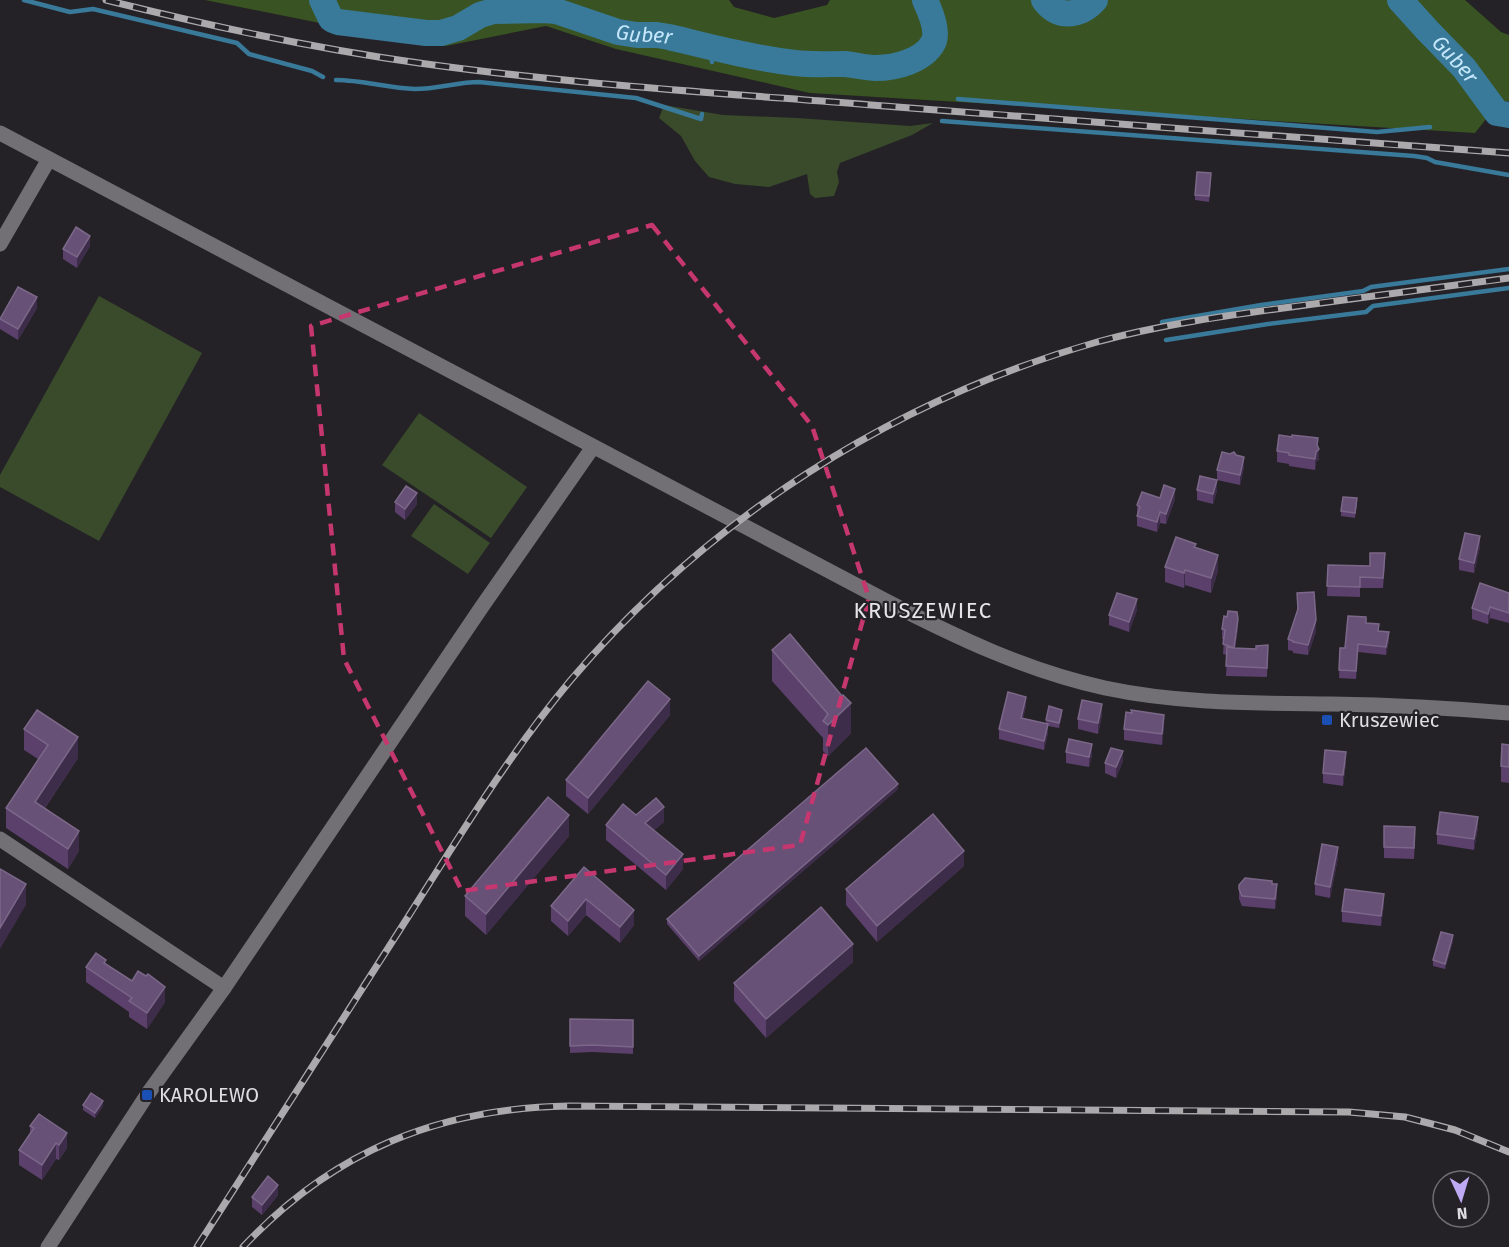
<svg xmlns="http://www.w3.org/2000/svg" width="1509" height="1247" font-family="'Fira Sans',sans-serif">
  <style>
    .green { fill: #394b2b }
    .forest { fill: #395422 }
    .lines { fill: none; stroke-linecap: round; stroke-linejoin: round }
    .stream { stroke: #397999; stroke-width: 4.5 }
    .river { stroke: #397999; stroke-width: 26 }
    .street { stroke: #737075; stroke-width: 15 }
    .secondary { stroke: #737075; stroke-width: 15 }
    .rail-casing { stroke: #aba9ac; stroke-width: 7 }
    .rail { stroke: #242226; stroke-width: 4.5; stroke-dasharray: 14; stroke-linecap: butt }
    .wall { fill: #5a406b }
    .shaded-wall { fill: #3e2d4a }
    .building { fill: #685177; stroke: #7b6788; stroke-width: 1.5 }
    .marked { fill: none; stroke: #c6366f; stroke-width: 4.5; stroke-dasharray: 12 8; stroke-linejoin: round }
    .transit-dot { fill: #1a4fb4; stroke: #242226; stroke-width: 2 }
    .labels { text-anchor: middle; stroke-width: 4.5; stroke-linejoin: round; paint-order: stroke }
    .poi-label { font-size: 20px; fill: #dfdde0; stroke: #242226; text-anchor: start }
    .water-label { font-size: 21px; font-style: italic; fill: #c5e7fb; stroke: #242226 }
    .quarter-label { font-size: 22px; letter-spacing: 1.5px; fill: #e6e2e9; stroke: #242226 }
  </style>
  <rect width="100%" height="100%" fill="#242226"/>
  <!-- green -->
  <g class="green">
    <polygon points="664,105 723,115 797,118 910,126 933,123 912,135 840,163 837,172 839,182 834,196 815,198 810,194 807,174 769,187 735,184 709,177 695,161 681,136 659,118"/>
    <polygon points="99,296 202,353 99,541 0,487 0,475"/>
    <polygon points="419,413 527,487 491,538 382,465"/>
    <polygon points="434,504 490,543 468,574 411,536"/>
  </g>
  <!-- forest -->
  <polygon class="forest" points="205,0 729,0 734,7 774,18 827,5 830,0 1465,0 1501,32 1509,35 1509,101 1500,101 1475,133 810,93 616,49 546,26 446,46 414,42"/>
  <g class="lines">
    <!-- stream -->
    <g class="stream">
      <polyline points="24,0 70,12 93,9 237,43 249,54 312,71 323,77"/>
      <polyline points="329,30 331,19"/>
      <polyline points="710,46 712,62"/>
      <path d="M336 80C362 80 388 88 415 89 437 89 458 82 479 82L636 98 701 119 702 114"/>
      <polyline points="1475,94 1480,90"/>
      <polyline points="958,99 1377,132 1430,127"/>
      <polyline points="942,121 1414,156 1427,158 1435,162 1509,175"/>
      <polyline points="1162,322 1261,305 1363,291 1371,287 1509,269"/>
      <polyline points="1166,340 1268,324 1366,312 1373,306 1509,288"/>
    </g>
    <!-- river -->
    <g class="river">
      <path id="s1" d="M322 0 331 19 338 22 426 33H441L458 28 480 15 493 11 544 10 556 11 618 32 637 35H657L669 37C711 47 752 58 795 63 811 65 828 64 845 64 855 65 866 68 876 68 895 68 923 61 933 43 939 32 930 11 925 0"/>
      <path d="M1044 0C1058 19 1080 17 1095 0"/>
      <path id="s2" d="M1400 0 1428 31 1464 68 1497 113 1509 115"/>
    </g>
    <!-- street -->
    <g class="street">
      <polyline points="0,244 49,159"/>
      <polyline points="0,839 224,988"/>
    </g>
    <!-- secondary -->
    <g class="secondary">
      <path d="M0 133 886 601C956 637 1027 671 1105 688 1180 704 1256 703 1332 704 1391 705 1450 708 1509 713"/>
      <polyline points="48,1247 147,1095 224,988 481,608 593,447"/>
    </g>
    <!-- rail casing -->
    <g class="rail-casing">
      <g id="rail">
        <path d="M106 0C209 26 313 48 419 63 569 84 720 93 871 105 1084 121 1296 138 1509 153"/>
        <path d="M197 1247C267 1137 338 1027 408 917 459 837 509 754 570 681 707 519 893 400 1097 342 1155 326 1216 317 1276 309 1354 298 1431 289 1509 278"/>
        <path d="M243 1247C333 1151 439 1108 569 1106L1349 1112 1405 1117 1455 1130 1509 1152"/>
      </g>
    </g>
    <!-- rail -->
    <use href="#rail" class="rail"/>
  </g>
  <!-- wall -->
  <g class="wall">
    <polygon points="1211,178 1209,202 1195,200 1195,195"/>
    <polygon points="90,246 77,268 63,259 63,249"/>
    <polygon points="37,308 18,340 0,329 0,319"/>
    <polygon points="1318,447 1319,459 1316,462 1315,470 1289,466 1289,464 1277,462 1277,451"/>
    <polygon points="1244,467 1240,485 1217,480 1217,470"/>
    <polygon points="1197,490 1217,491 1213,504 1197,500"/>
    <polygon points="1160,498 1175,499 1166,524 1160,523 1157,532 1137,526 1137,505"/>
    <polygon points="395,502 417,504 405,520 395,512"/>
    <polygon points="1357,504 1355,518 1341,516 1341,511"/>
    <polygon points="1480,547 1474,573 1459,570 1459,559"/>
    <polygon points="1196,548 1218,571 1211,593 1185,585 1184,588 1165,582 1165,567"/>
    <polygon points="1385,564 1383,588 1360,588 1360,597 1327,596 1328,565 1370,566"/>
    <polygon points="1297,593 1316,631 1308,655 1293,653 1293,651 1288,650 1288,639 1297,611"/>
    <polygon points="1509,593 1509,623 1490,618 1488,624 1472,619 1472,608"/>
    <polygon points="1137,610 1129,632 1109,625 1109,615"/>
    <polygon points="1366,623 1379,631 1389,640 1386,655 1358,652 1356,679 1339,678 1340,648 1345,648"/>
    <polygon points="1238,628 1235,648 1268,654 1267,677 1226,676 1227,655 1223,654 1224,639 1222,639 1222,629"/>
    <polygon points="772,650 851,733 828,756 823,751 823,738 772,681"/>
    <polygon points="1026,706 1023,718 1046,723 1046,720 1062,715 1059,728 1048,726 1048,733 1044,750 999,739 999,729"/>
    <polygon points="670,715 588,814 566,796 566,780"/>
    <polygon points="1102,715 1098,734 1078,729 1078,719"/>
    <polygon points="1164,726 1162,745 1124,740 1124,729"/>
    <polygon points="24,729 78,758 45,808 79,851 68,869 6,828 6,808 38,759 24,750"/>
    <polygon points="1509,745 1509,783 1501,782 1501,766"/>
    <polygon points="1066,752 1092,755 1089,767 1066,763"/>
    <polygon points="1123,761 1116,778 1105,773 1105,763"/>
    <polygon points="1346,763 1343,786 1323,783 1323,773"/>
    <polygon points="898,789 699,961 667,924 667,919"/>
    <polygon points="636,815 664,822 654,830 683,869 666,890 606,840 606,825"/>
    <polygon points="1384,826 1415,838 1414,859 1384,858"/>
    <polygon points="1478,827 1474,850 1437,844 1437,834"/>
    <polygon points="569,836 486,935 465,916 465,896"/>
    <polygon points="1338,858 1330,898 1315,895 1315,884"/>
    <polygon points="964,866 877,942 846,905 846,889"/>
    <polygon points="584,867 634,925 620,943 586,915 568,936 551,921 551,906"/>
    <polygon points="1272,884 1277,895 1275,909 1242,906 1239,899 1239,885"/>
    <polygon points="1384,904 1381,926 1342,922 1342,911"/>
    <polygon points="1453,941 1445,969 1433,966 1433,960"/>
    <polygon points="853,962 766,1038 734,1001 734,983"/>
    <polygon points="106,964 165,1002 147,1029 129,1017 129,1012 86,982 86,967"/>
    <polygon points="570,1019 633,1020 633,1054 592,1052 570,1053"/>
    <polygon points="83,1105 103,1106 95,1118 83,1110"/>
    <polygon points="30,1126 67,1148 59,1160 56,1159 42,1180 19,1165 19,1150 30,1133"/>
    <polygon points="278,1195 262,1215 252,1207 252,1197"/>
  </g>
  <!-- shaded-wall -->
  <g class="shaded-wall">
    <polygon points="90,236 90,246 77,268 77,257"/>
    <polygon points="37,297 37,308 18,340 18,329"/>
    <polygon points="1318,438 1317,451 1319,449 1319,459 1316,462 1315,470 1315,459"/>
    <polygon points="1244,457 1244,467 1240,485 1240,475"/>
    <polygon points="1217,480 1217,491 1213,504 1213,494"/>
    <polygon points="1175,489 1175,499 1166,524 1166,514"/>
    <polygon points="417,493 417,504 405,520 405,509"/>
    <polygon points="1160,512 1160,523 1157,532 1157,522"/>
    <polygon points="1480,536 1480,547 1474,573 1474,563"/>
    <polygon points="1218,555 1218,571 1211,593 1211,578"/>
    <polygon points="1185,570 1185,585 1184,588 1184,573"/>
    <polygon points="1137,599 1137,610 1129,632 1129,622"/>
    <polygon points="1490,607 1490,618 1488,624 1488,614"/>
    <polygon points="1238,619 1238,628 1234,657 1234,648"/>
    <polygon points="1316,620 1316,631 1308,655 1308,645"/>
    <polygon points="1389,632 1389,640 1386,655 1386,647"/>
    <polygon points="1026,697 1026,706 1021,727 1021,718"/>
    <polygon points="670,699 670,715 588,814 588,798"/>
    <polygon points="851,703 851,733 828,756 828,725"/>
    <polygon points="1102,704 1102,715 1098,734 1098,723"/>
    <polygon points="1062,710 1062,715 1059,728 1059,723"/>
    <polygon points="1164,715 1164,726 1162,745 1162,734"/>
    <polygon points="1048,724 1048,733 1044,750 1044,741"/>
    <polygon points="78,737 78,758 35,822 35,802"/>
    <polygon points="1092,744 1092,755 1089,767 1089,757"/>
    <polygon points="1123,751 1123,761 1116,778 1116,767"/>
    <polygon points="1346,752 1346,763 1343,786 1343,775"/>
    <polygon points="898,784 898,789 699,961 699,956"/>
    <polygon points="664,807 664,822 645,838 645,823"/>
    <polygon points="569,815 569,836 486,935 486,914"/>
    <polygon points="1478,817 1478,827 1474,850 1474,839"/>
    <polygon points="79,831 79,851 68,869 68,849"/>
    <polygon points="1338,847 1338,858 1330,898 1330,887"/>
    <polygon points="964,851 964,866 877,942 877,926"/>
    <polygon points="683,854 683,869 666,890 666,875"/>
    <polygon points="26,884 26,905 0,949 0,928"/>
    <polygon points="1277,884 1277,895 1275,909 1275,899"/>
    <polygon points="1384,894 1384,904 1381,926 1381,916"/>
    <polygon points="586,899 586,915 568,936 568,921"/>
    <polygon points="634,910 634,925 620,943 620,927"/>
    <polygon points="1453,935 1453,941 1445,969 1445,964"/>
    <polygon points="853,944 853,962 766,1038 766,1019"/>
    <polygon points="165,987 165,1002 147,1029 147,1013"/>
    <polygon points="103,1101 103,1106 95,1118 95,1113"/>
    <polygon points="67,1133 67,1148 59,1160 59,1145"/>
    <polygon points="56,1143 56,1159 42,1180 42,1165"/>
    <polygon points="278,1185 278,1195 262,1215 262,1205"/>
  </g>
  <!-- building -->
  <g class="building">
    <polygon points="1197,172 1211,173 1209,196 1195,195"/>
    <polygon points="76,227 90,236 77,257 63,249"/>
    <polygon points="18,287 37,297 18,329 0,319"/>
    <polygon points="1279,435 1292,437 1292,435 1318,438 1317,445 1319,449 1316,452 1315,459 1289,455 1289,453 1277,451"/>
    <polygon points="1222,452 1230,454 1234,452 1236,455 1244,457 1240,475 1217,470"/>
    <polygon points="1200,476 1217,480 1213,494 1197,490"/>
    <polygon points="1164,485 1175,489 1166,514 1160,512 1157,522 1137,516 1140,507 1137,505 1142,492 1160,498"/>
    <polygon points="406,486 417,493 405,509 395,502"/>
    <polygon points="1343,497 1357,498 1355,513 1341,511"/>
    <polygon points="1465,533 1480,536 1474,563 1459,559"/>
    <polygon points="1176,537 1196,544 1194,547 1218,555 1211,578 1185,570 1184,573 1165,567"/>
    <polygon points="1370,553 1385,553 1383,578 1360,577 1360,587 1327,586 1328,565 1370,566"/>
    <polygon points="1480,583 1509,593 1509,613 1490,607 1488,614 1472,608"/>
    <polygon points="1314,592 1316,620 1308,645 1293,642 1293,641 1288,639 1298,609 1297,593"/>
    <polygon points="1117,593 1137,599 1129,622 1109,615"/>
    <polygon points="1228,611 1237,612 1238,619 1234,648 1256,649 1256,646 1268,645 1267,668 1226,666 1227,647 1234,648 1223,644 1225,630 1222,629 1224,616 1227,617"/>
    <polygon points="1348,616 1366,617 1366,623 1379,624 1378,631 1389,632 1386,647 1358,644 1356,671 1339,670 1340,648 1345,648"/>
    <polygon points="790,634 842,696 843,695 851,703 828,725 823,721 828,714 772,650"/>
    <polygon points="648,681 670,699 588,798 566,780"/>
    <polygon points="1008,692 1026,697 1021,718 1048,724 1044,741 999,729"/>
    <polygon points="1082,700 1102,704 1098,723 1078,719"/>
    <polygon points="1049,706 1062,710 1059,723 1046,720"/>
    <polygon points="37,710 78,737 35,802 79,831 68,849 6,808 48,745 24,729"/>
    <polygon points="1131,710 1164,715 1162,734 1124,729 1126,712 1132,713"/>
    <polygon points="1069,739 1092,744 1089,757 1066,752"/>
    <polygon points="1502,744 1509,745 1509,767 1501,766"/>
    <polygon points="866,748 898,784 699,956 667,919"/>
    <polygon points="1111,748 1123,751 1116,767 1105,763"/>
    <polygon points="1325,750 1346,752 1343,775 1323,773"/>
    <polygon points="548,797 569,815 486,914 465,896"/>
    <polygon points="656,798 664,807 645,823 683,854 666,875 606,825 623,804 636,815"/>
    <polygon points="1440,812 1478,817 1474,839 1437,834"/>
    <polygon points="933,814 964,851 877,926 846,889"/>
    <polygon points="1384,826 1415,827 1414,848 1384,847"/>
    <polygon points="1322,844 1338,847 1330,887 1315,884"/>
    <polygon points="584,867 634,910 620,927 586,899 568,921 551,906"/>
    <polygon points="0,869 26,884 0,928"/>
    <polygon points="1245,878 1272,881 1272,884 1277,884 1275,899 1242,896 1239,889 1239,885"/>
    <polygon points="1345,889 1384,894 1381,916 1342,911"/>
    <polygon points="821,907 853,944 766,1019 734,983"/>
    <polygon points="1441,932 1453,935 1445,964 1433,960"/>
    <polygon points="96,953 106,960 104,963 132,981 138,971 146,976 148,974 165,987 147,1013 129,1001 132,998 86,967"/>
    <polygon points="570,1019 633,1020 633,1047 592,1045 570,1046"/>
    <polygon points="91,1093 103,1101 95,1113 83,1105"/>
    <polygon points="39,1114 67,1133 59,1145 56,1143 42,1165 19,1150 34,1128 30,1126"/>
    <polygon points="268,1176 278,1185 262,1205 252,1197"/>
  </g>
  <!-- marked area -->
  <path class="marked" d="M652 225 812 426 869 598 800 845 462 891 344 659 311 326Z"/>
  <!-- markers -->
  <g class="transit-dot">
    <rect x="1321" y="714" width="12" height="12" rx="3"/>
    <rect x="141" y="1089" width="12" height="12" rx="3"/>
  </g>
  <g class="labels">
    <!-- poi labels -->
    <g class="poi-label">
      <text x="1339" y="727">Kruszewiec</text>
      <text x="159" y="1102">KAROLEWO</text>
    </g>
    <!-- water labels -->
    <g class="water-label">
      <text dy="7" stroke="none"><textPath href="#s1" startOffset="344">Guber</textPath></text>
      <text dy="7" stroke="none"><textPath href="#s2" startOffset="81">Guber</textPath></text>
    </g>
    <!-- quarter labels -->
    <g class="quarter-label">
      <text x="923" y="618">KRUSZEWIEC</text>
    </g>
  </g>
  <!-- north arrow -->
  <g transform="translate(1461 1199) rotate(176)"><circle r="28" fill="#242226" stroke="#6f6d70" stroke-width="1.5"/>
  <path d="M0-4.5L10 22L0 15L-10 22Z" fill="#bea9f4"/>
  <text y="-9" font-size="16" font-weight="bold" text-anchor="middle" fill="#dfdde0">N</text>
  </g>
</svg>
